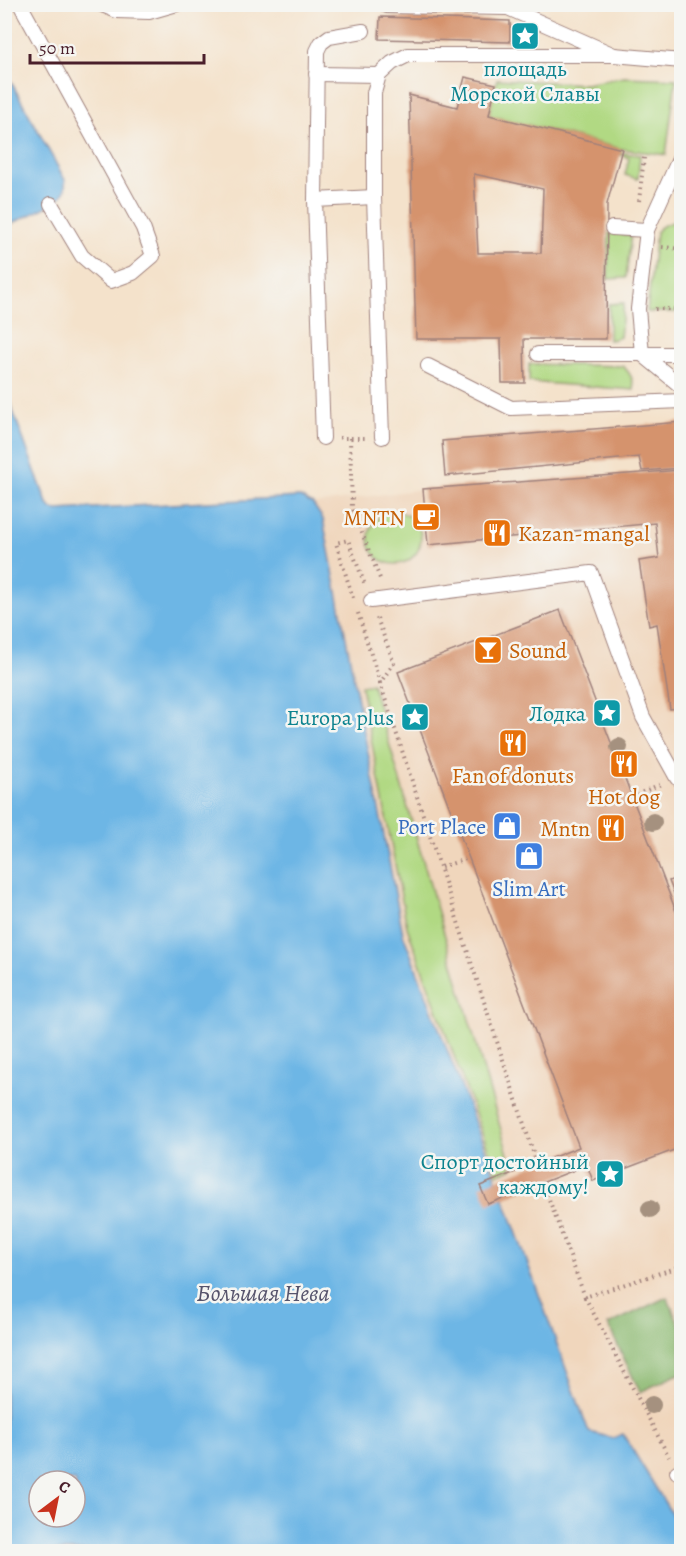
<svg xmlns="http://www.w3.org/2000/svg" width="686" height="1556" font-family="Alegreya,serif">
  <style>
    .built { fill: #f0d6bc }
    .green { fill: #b1d983; stroke: #7e7c57; stroke-width: 1.5 }
    .forest { fill: #8cb971; stroke: #6b6c4e; stroke-width: 1.5 }
    .water { fill: #6db6e5; stroke: #5c6a88; stroke-width: 1.5; fill-rule: evenodd }
    .building { fill: #d5936d; fill-rule: evenodd }
    .lines { fill: none; stroke-linecap: round; stroke-linejoin: round }
    .service-casing { stroke: #9f807b; stroke-width: 16 }
    .path { stroke: #9f807b; stroke-width: 4; stroke-dasharray: 1.5 4.5; stroke-linecap: butt }
    .service { stroke: #fff; stroke-width: 14 }
    .tree { fill: #a5917f }
    .labels { text-anchor: middle; stroke-width: 5; stroke-linejoin: round; paint-order: stroke }
    .culture-label { font-size: 22px; fill: #0d838f; stroke: #f6f6f2; text-anchor: end }
    .food-label { font-size: 22px; fill: #c56008; stroke: #f6f6f2; text-anchor: end }
    .shop-label { font-size: 22px; fill: #366cbe; stroke: #f6f6f2; text-anchor: end }
    .water-label { font-size: 24px; font-style: italic; fill: #56546c; stroke: #f6f6f2 }
  </style>
  <rect width="100%" height="100%" fill="#f6f6f2"/>
  <filter id="ink" filterUnits="userSpaceOnUse"><feTurbulence type="fractalNoise" baseFrequency=".0167" numOctaves="2"/><feDisplacementMap in="SourceGraphic" scale="12" xChannelSelector="R" yChannelSelector="G"/><feConvolveMatrix kernelMatrix="1 2 1 2 8 2 1 2 1" color-interpolation-filters="sRGB"/></filter>
  <filter id="wash" filterUnits="userSpaceOnUse"><feTurbulence type="fractalNoise" baseFrequency=".008" numOctaves="4" result="noise"/><feDisplacementMap in="SourceGraphic" scale="24" xChannelSelector="R" yChannelSelector="G"/><feGaussianBlur stdDeviation="1.35" result="paint"/><feColorMatrix in="noise" values="0 0 0 0 0 0 0 0 0 0 0 0 0 0 0 0 0 1.4 0 .05"/><feComposite in="paint" operator="in"/></filter>
  <g filter="url(#wash)">
    <rect width="100%" height="100%" fill="#f4e2cb"/>
    <!-- built -->
    <polygon class="built" points="681,470 681,1529 623,1434 613,1438 589,1432 509,1212 403,934 323,519 313,504 423,489"/>
    <!-- green -->
    <g class="green">
      <polygon points="624,77 676,79 666,155 622,149 489,115 497,79 585,84"/>
      <polygon points="622,153 640,155 638,179 625,175 629,158 621,155"/>
      <path d="M681 203V312H647L656 232C661 224 671 223 679 220Z"/>
      <polygon points="609,233 631,235 626,278 608,279"/>
      <polygon points="624,303 620,337 615,339 609,340 609,304"/>
      <path d="M529 364 623 366C631 374 633 379 634 390L529 382Z"/>
      <circle cx="395" cy="538" r="26"/>
      <polygon points="372,684 512,1168 497,1174 407,927 361,686"/>
    </g>
    <!-- forest -->
    <polygon class="forest" points="667,1297 681,1328 681,1373 640,1392 608,1325"/>
    <!-- water -->
    <g class="water">
      <path d="M4 69 65 180C65 184 66 190 63 194 56 205 17 220 5 227Z"/>
      <path d="M4 387 47 503 52 509 57 510 300 497 313 504 323 519 403 934 509 1212 589 1432 613 1438 623 1434 681 1529V1551H5ZM39 1481H75V1517H39Z"/>
    </g>
    <g id="blocks">
      <!-- building -->
      <g class="building">
        <polygon points="380,17 510,21 510,42 379,39"/>
        <path d="M465 77 496 84 489 115 622 149 607 204 606 339H524L525 383H502L501 339H416L409 95 457 107ZM474 174 543 189 541 253H478Z"/>
        <polygon points="682,422 682,468 642,471 639,457 445,476 442,441"/>
        <polygon points="682,470 682,717 680,717 679,708 670,709 657,624 649,626 639,561 659,558 655,523 428,545 423,489"/>
        <polygon points="560,610 682,927 682,1147 593,1181 587,1165 488,1204 480,1186 579,1147 398,672"/>
        <polygon points="682,876 682,911 681,911 669,881"/>
      </g>
    </g>
  </g>
  <g filter="url(#ink)">
    <use href="#blocks" fill-opacity="0" stroke="#9f807b" stroke-width="1.5"/>
    <g class="lines">
      <!-- service casing -->
      <g class="service-casing">
        <g id="service">
          <polyline points="20,4 143,228 153,256 133,273 111,281 82,256 51,204"/>
          <polyline points="100,4 117,11 149,12 177,4"/>
          <polyline points="387,6 508,8 614,55 682,61"/>
          <polyline points="316,74 379,75"/>
          <polyline points="682,148 680,157 647,230 638,309 642,354 682,387"/>
          <polyline points="315,200 374,197"/>
          <polyline points="612,228 647,230"/>
          <polyline points="538,354 682,354"/>
          <polyline points="428,366 511,408 682,401"/>
          <polyline points="382,437 374,197 374,93 379,75 392,63 408,55 614,55"/>
          <polyline points="323,438 315,200 317,51 321,43 329,37 363,31"/>
          <polyline points="371,601 591,573 643,717 677,778"/>
          <polyline points="677,1472 682,1469"/>
        </g>
      </g>
      <!-- path -->
      <g class="path">
        <polyline points="639,201 644,157"/>
        <polyline points="662,247 682,249"/>
        <polyline points="655,309 682,309"/>
        <polyline points="339,438 365,438"/>
        <polyline points="350,438 352,508 381,581"/>
        <polyline points="353,598 336,543 348,540 365,585"/>
        <polyline points="358,613 380,683"/>
        <polyline points="377,618 394,663 380,683 537,1164"/>
        <polyline points="631,797 661,784"/>
        <polyline points="441,867 469,858"/>
        <polyline points="543,1183 585,1297 682,1266"/>
        <polyline points="585,1297 669,1457"/>
      </g>
      <!-- service -->
      <use href="#service" class="service"/>
    </g>
    <!-- trees -->
    <g class="tree">
      <circle cx="619" cy="747" r="9"/>
      <circle cx="653" cy="822" r="9"/>
      <circle cx="650" cy="1209" r="9"/>
      <circle cx="652" cy="1405" r="9"/>
    </g>
  </g>
  <!-- icons -->
  <defs>
    <g id="sight-square" transform="scale(1.5)"><rect x="-9" y="-9" width="18" height="18" rx="4" fill="#0f9aa8" stroke="#f6f6f2"/><path d="M0-6L1.8-2.2L6-1.7L2.9 1.2L3.7 5.4L0 3.3L-3.7 5.4L-2.9 1.2L-6-1.7L-1.8-2.2Z" fill="#fff"/></g>
    <g id="cafe-square" transform="scale(1.5)"><rect x="-9" y="-9" width="18" height="18" rx="4" fill="#e8710a" stroke="#f6f6f2"/><path d="M-5.5-4.5H6V0H3Q3 3.5 0 3.5H-2.5Q-5.5 3.5-5.5 0ZM3-3.2v2h1.7v-2ZM-6 4.5H4V6H-6Z" fill="#fff"/></g>
    <g id="restaurant-square" transform="scale(1.5)"><rect x="-9" y="-9" width="18" height="18" rx="4" fill="#e8710a" stroke="#f6f6f2"/><path d="M-5-6h1v4h1v-4h1v4h1v-4h1v5L-1.5 .5V6h-2V.5L-5-1ZM5-6V6H3V1.5H1.5Q1.5-4 5-6Z" fill="#fff"/></g>
    <g id="bar-square" transform="scale(1.5)"><rect x="-9" y="-9" width="18" height="18" rx="4" fill="#e8710a" stroke="#f6f6f2"/><path d="M-6-5H6L.8 .8V4.5H3.5V6h-7V4.5H-.8V.8Z" fill="#fff"/></g>
    <g id="shop-square" transform="scale(1.5)"><rect x="-9" y="-9" width="18" height="18" rx="4" fill="#3f7fe0" stroke="#f6f6f2"/><path d="M-5-2.5h2.3a2.7 3.5 0 0 1 5.4 0H5L5.5 6h-11ZM-1.5-2.5h3a1.5 2.3 0 0 0-3 0Z" fill="#fff"/></g>
  </defs>
  <g fill-rule="evenodd">
    <use href="#sight-square" x="525" y="36"/>
    <use href="#cafe-square" x="426" y="517"/>
    <use href="#restaurant-square" x="497" y="533"/>
    <use href="#bar-square" x="488" y="650"/>
    <use href="#sight-square" x="607" y="713"/>
    <use href="#sight-square" x="415" y="717"/>
    <use href="#restaurant-square" x="513" y="743"/>
    <use href="#restaurant-square" x="624" y="764"/>
    <use href="#shop-square" x="507" y="826"/>
    <use href="#restaurant-square" x="611" y="828"/>
    <use href="#shop-square" x="529" y="856"/>
    <use href="#sight-square" x="610" y="1174"/>
  </g>
  <g class="labels">
    <!-- culture labels -->
    <g class="culture-label">
      <text x="525" y="76" text-anchor="middle">площадь<tspan x="525" dy="25">Морской Славы</tspan></text>
      <text x="586" y="721">Лодка</text>
      <text x="394" y="725">Europa plus</text>
      <text x="589" y="1169">Спорт достойный<tspan x="589" dy="25">каждому!</tspan></text>
    </g>
    <!-- food labels -->
    <g class="food-label">
      <text x="405" y="525">MNTN</text>
      <text x="518" y="541" text-anchor="start">Kazan-mangal</text>
      <text x="509" y="658" text-anchor="start">Sound</text>
      <text x="513" y="783" text-anchor="middle">Fan of donuts</text>
      <text x="624" y="804" text-anchor="middle">Hot dog</text>
      <text x="590" y="836">Mntn</text>
    </g>
    <!-- shop labels -->
    <g class="shop-label">
      <text x="486" y="834">Port Place</text>
      <text x="529" y="896" text-anchor="middle">Slim Art</text>
    </g>
    <!-- water labels -->
    <g class="water-label">
      <text x="263" y="1301">Большая Нева</text>
    </g>
  </g>
  <!-- margin -->
  <rect width="686" height="1556" fill="none" stroke="#f6f6f2" stroke-width="24"/>
  <!-- north arrow -->
  <g transform="translate(57 1499) rotate(32)"><circle r="28" fill="#f6f6f2" stroke="#b1a0a2" stroke-width="1.5"/>
  <path d="M0-4.5L10 22L0 15L-10 22Z" fill="#c8321e"/>
  <text y="-9" font-size="16" font-weight="bold" text-anchor="middle" fill="#4a1f2b">С</text>
  </g>
  <!-- scale -->
  <path d="M30 54v9h174v-9" fill="none" stroke="#4a1f2b" stroke-width="3"/>
  <text x="39" y="54" font-size="18" fill="#4a1f2b" stroke="#f6f6f2" stroke-width="4.5" paint-order="stroke">50 m</text>
</svg>
